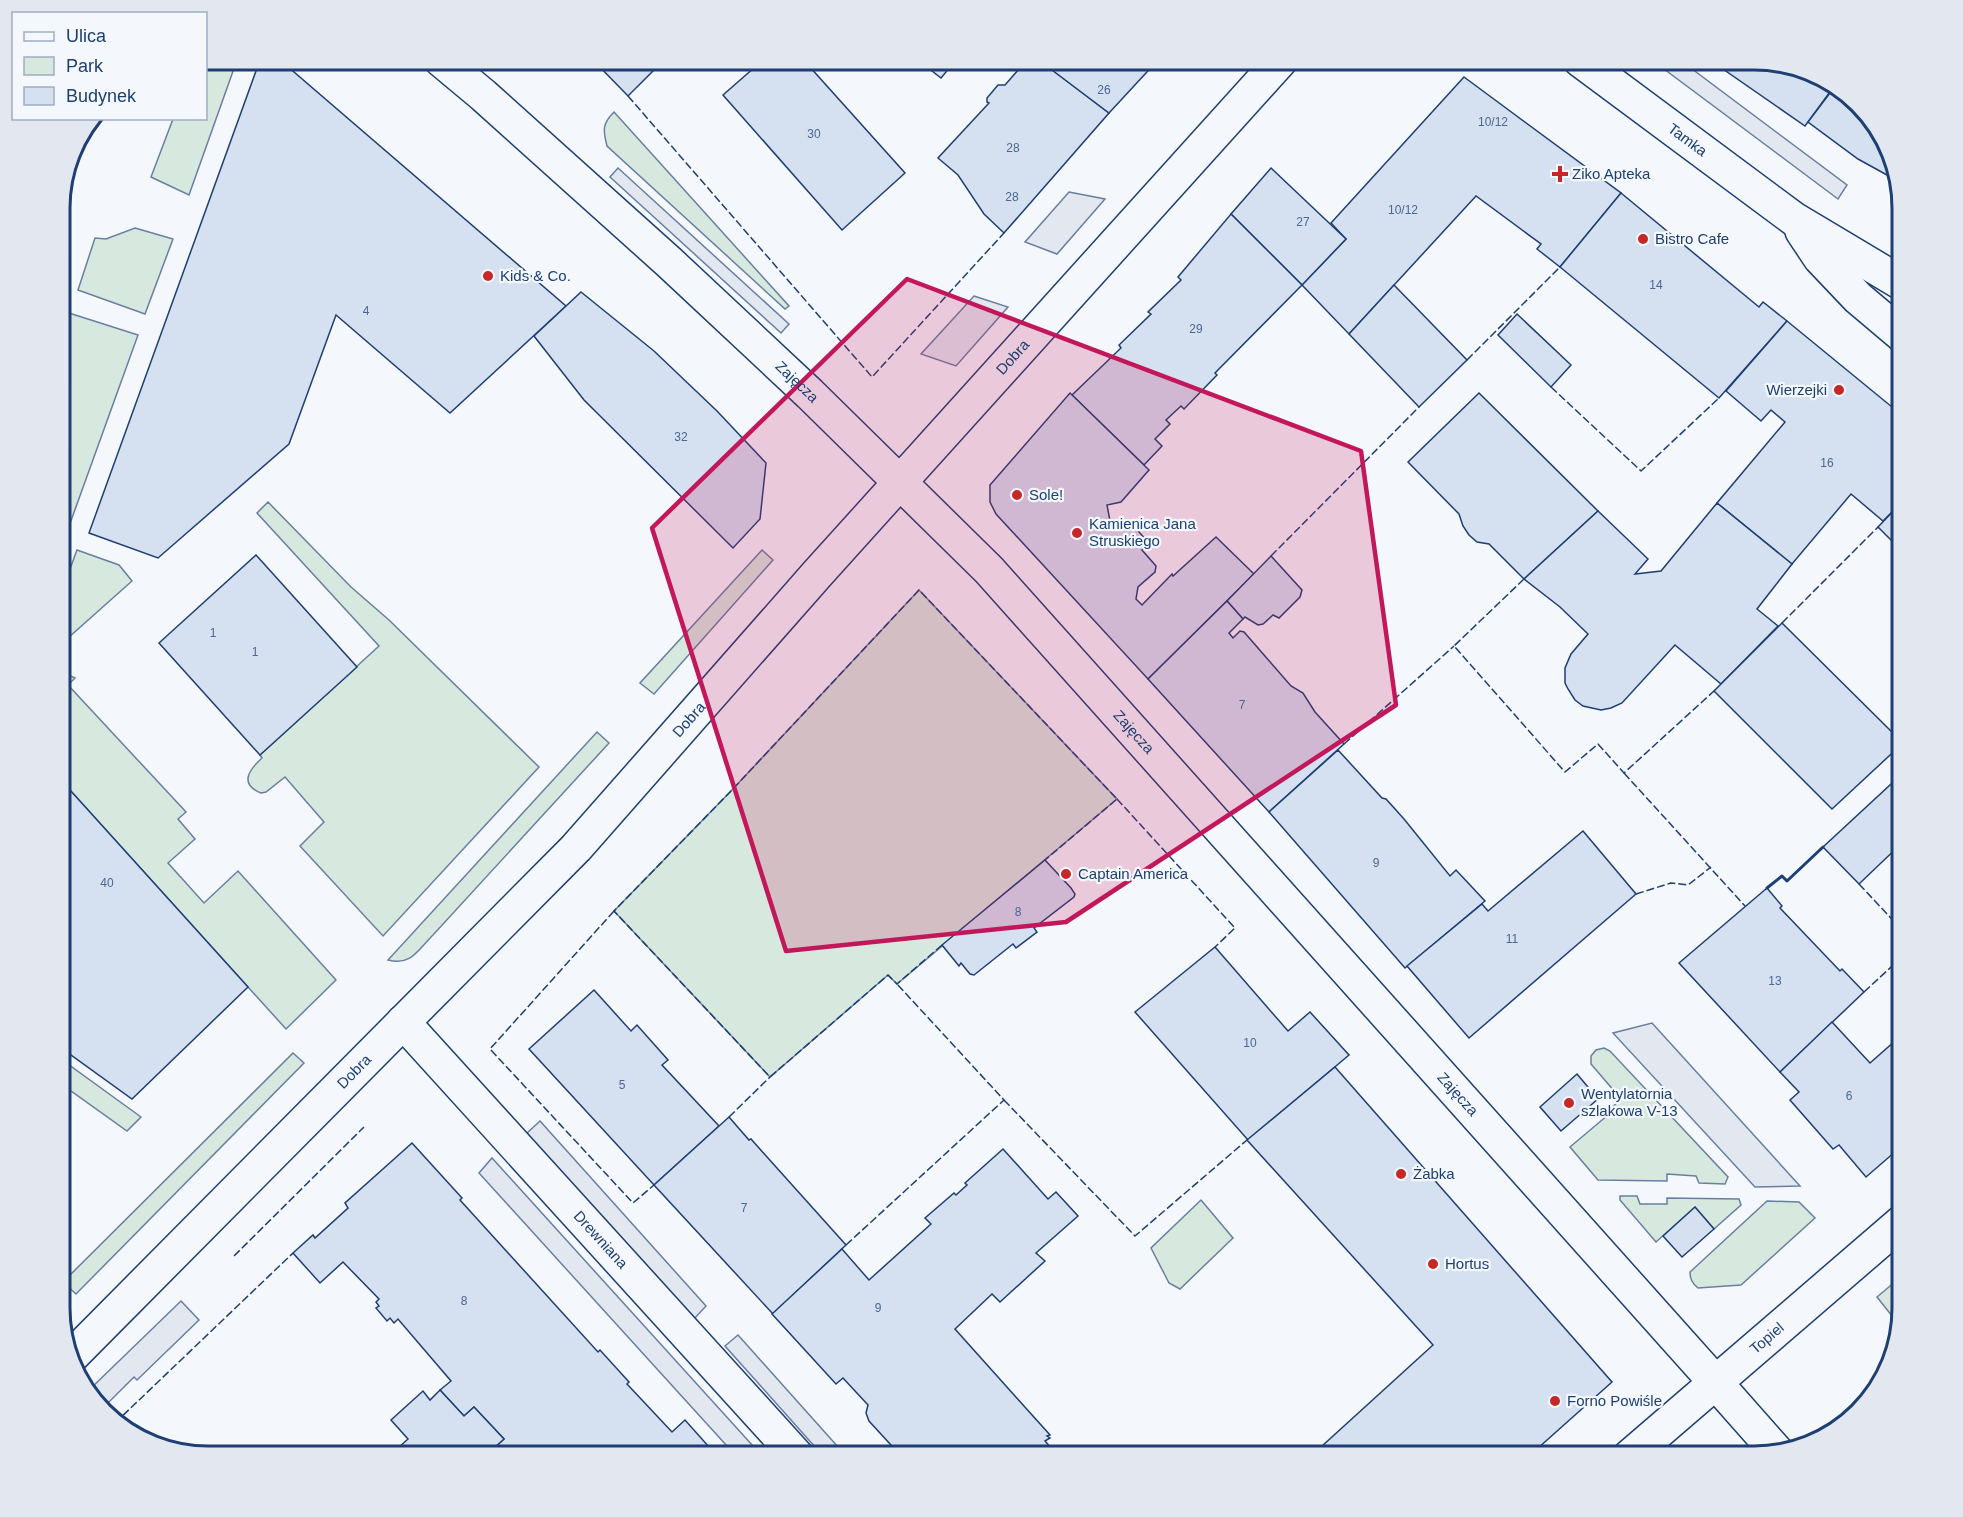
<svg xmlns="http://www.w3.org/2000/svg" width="1963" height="1517" font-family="Arial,sans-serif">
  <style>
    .green { fill: #d7e8df; stroke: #687fa3; stroke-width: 1.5 }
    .parking { fill: #e3e8f0; stroke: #687fa3; stroke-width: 1.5 }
    .building { fill: #d5e0f0; stroke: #1d3f73; stroke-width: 1.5 }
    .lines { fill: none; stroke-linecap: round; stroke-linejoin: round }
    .minor-casing { stroke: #1d3f73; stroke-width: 36 }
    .tertiary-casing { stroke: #1d3f73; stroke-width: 36 }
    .minor { stroke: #f4f7fb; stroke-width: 33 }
    .tertiary { stroke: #f4f7fb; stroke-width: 33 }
    .fence { stroke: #1d3f73; stroke-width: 1.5; stroke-dasharray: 8 3; stroke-linecap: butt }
    .wall { stroke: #1d3f73; stroke-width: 3 }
    .marked { fill: #c2185b; fill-opacity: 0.2; stroke: #c2185b; stroke-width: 4.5; stroke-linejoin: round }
    .poi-dot { fill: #c62828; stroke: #f4f7fb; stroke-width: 2 }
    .labels { text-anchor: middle; stroke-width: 4.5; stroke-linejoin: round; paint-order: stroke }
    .number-label { font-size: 12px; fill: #4b6792 }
    .street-label { font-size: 15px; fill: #1d3f73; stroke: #f4f7fb }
    .poi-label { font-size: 15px; fill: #1d3f73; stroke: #f4f7fb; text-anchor: start }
    .rim { fill: none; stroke: #1d3f73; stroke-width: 3 }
  </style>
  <rect width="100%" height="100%" fill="#f4f7fb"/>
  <!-- green -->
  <g class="green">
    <polygon points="237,60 189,195 151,177 173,119 206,118 206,61"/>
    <path d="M614 112 789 306 785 309 607 146C603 130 602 124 614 112Z"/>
    <polygon points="135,228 173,239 145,314 78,290 95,238 106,239"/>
    <polygon points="69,313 138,335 68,529 60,526 60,338"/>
    <path d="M268 502 351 587 389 620 539 767 383 936 300 846 324 822 285 777 266 792 261 793C238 784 250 769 262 758L260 755 379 646 257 513Z"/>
    <polygon points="77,550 119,565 132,581 60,645 60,596"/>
    <polygon points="762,550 773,560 654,694 640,683"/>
    <polygon points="919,590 1117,799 897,984 888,975 770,1077 614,911 731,791"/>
    <polygon points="60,671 75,678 68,685 186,812 178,819 195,839 168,863 204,903 238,871 336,980 286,1029 60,779"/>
    <path d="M597 732 609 743 433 935C417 951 411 966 388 960Z"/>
    <polygon points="60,1047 66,1051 61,1059 141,1117 127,1131 60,1083"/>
    <polygon points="1604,1048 1610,1051 1728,1177 1725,1184 1699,1183 1696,1176 1667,1174 1667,1181 1598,1180 1570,1147 1608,1115 1608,1111 1621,1099 1591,1064 1591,1056 1596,1050"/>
    <polygon points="293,1053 304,1063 76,1294 63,1282"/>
    <polygon points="1620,1196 1637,1196 1640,1204 1667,1204 1667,1198 1739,1199 1741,1205 1714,1229 1695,1207 1656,1242 1620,1200"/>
    <polygon points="1201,1200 1233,1238 1180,1289 1169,1283 1151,1248"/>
    <path d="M1767 1201 1799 1202 1815 1218 1741 1285 1698 1288C1692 1283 1690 1279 1690 1272Z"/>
    <polygon points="1903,1275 1903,1307 1892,1316 1877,1297"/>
  </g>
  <!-- parking -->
  <g class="parking">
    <polygon points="1652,60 1680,60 1847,185 1838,199"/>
    <polygon points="618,168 789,324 781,333 610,177"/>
    <polygon points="1069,192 1105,199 1057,254 1025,242"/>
    <polygon points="974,296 1008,307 956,366 921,354"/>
    <polygon points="1652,1023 1800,1186 1755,1187 1613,1033"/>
    <polygon points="540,1121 706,1306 694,1319 526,1134"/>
    <polygon points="492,1158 763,1457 737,1457 479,1173"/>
    <polygon points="181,1301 199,1320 137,1380 134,1377 103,1408 88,1391"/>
    <polygon points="738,1335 847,1457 824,1457 725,1346"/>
  </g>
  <!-- building -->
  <g class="building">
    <polygon points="260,60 280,60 566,306 450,413 336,315 289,444 158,558 89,533"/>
    <polygon points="593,60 664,60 628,96"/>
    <polygon points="763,60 815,60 809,66 905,173 842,230 723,95"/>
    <polygon points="918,60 956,60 941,78"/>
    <polygon points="1027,60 1039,60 1109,113 1004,233 984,214 958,175 938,158 989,103 987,102 987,98 998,85 1005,85"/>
    <polygon points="1055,60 1158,60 1109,113 1048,67"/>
    <polygon points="1710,60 1755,60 1803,68 1835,85 1805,126"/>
    <polygon points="1464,77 1621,193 1560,267 1537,249 1541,244 1476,196 1349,334 1302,285 1346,239 1331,223"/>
    <polygon points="1835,85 1845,91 1861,110 1833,89"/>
    <polygon points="1833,89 1861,110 1875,127 1873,130 1882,135 1888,143 1896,180 1858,159 1808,122"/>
    <polygon points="1271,168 1346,239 1302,285 1231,214"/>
    <polygon points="1621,193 1759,307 1763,302 1787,321 1719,398 1560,267"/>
    <polygon points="1231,214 1302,285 1215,373 1217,375 1184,409 1181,406 1166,420 1170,424 1155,439 1162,446 1144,465 1072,395 1121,348 1119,345 1151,314 1148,312 1181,280 1178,277"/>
    <polygon points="1394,285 1467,360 1419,407 1349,334"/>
    <polygon points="581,292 654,351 717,411 766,463 760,519 733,548 584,400 534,336"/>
    <polygon points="1517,314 1571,365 1551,387 1498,335"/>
    <polygon points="1787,321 1903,416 1903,501 1883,521 1851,494 1792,564 1717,503 1785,422 1771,410 1761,421 1726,391"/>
    <polygon points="1070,393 1149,470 1121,502 1107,505 1110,521 1114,520 1122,529 1128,523 1131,523 1148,542 1148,545 1142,550 1156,566 1155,572 1138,587 1136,599 1142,605 1172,574 1173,576 1216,537 1254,574 1148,679 996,514 990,502 990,485"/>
    <polygon points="1479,393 1598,511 1524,579 1489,544 1477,542 1469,535 1463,526 1459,514 1408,462"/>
    <polygon points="1903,501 1903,552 1878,527"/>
    <polygon points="1717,503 1792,564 1757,609 1778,626 1721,684 1675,645 1622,703 1611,708 1601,710 1583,706 1575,700 1568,689 1565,683 1565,668 1571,654 1588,634 1560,607 1524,579 1598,511 1648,559 1635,574 1661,571"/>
    <polygon points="256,555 357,667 260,755 159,643"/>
    <polygon points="1271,556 1302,590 1300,597 1279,618 1273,615 1263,624 1258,625 1245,617 1243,619 1227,601"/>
    <polygon points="1227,601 1243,619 1229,633 1233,638 1240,631 1244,632 1291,686 1303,693 1315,712 1344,744 1269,812 1148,679"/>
    <polygon points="1782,623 1903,743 1832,809 1714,691"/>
    <polygon points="1338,750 1382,798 1386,799 1404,819 1450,876 1456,870 1485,901 1405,968 1269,812"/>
    <polygon points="1903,773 1903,842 1859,884 1823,847"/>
    <polygon points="60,779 248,987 132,1099 60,1047"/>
    <polygon points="1583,831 1636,894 1469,1038 1407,966 1482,904 1488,911"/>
    <polygon points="1045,860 1071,888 1075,894 1074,897 1034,928 1037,932 1016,948 1013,944 974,975 970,974 961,963 959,966 942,945"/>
    <polygon points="1767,888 1782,906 1780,908 1840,971 1842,969 1864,992 1780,1072 1679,963"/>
    <polygon points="1215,947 1288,1031 1310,1012 1349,1055 1248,1140 1135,1012"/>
    <polygon points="594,990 631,1031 637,1025 668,1060 662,1065 719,1126 654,1185 529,1049"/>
    <polygon points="1832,1022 1870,1063 1903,1034 1903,1145 1866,1177 1839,1145 1833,1149 1790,1100 1799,1092 1780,1072"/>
    <polygon points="1335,1067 1612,1382 1528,1457 1310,1457 1433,1345 1247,1140"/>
    <polygon points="1577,1074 1598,1099 1561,1131 1540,1107"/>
    <polygon points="729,1117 749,1140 751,1139 846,1245 773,1314 654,1185"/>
    <polygon points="412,1143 462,1198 460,1200 598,1352 600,1350 629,1382 627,1384 672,1432 685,1420 718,1457 501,1457 493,1449 504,1439 474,1407 464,1416 440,1390 451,1381 398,1319 394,1323 390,1318 387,1321 376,1308 379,1306 376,1302 379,1299 343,1262 320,1283 293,1253 313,1235 315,1238 348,1208 345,1203"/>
    <polygon points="1003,1149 1048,1199 1056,1192 1078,1216 1036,1253 1045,1261 1000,1302 992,1294 955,1329 1050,1435 1047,1436 1050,1438 1045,1441 1059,1457 902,1457 869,1421 866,1413 868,1405 843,1378 836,1384 772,1314 842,1249 869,1280 931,1224 925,1218 954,1193 956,1195 967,1185 965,1183"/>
    <polygon points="1695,1207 1714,1229 1682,1257 1663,1236"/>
    <polygon points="440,1390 464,1416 474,1407 504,1439 493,1449 501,1457 388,1457 408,1439 391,1420 423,1391 430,1400"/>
  </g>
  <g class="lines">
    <!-- minor casing -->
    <g class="minor-casing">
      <g id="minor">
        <path id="s1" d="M403 1022 798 1457"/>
        <polyline points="1716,1383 1777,1452"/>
      </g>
    </g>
    <!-- tertiary casing -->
    <g class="tertiary-casing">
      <g id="tertiary">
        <path id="s2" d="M441 60 483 95 670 263 810 394 989 570 1716 1383"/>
        <path id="s3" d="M1580 60 1794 219 1903 284"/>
        <polyline points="1802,231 1820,258 1858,298 1903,336"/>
        <path id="s4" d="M71 1357 576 848 818 573 1281 60"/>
        <path id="s5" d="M1629 1457 1903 1221"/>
      </g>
    </g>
    <!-- minor -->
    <use href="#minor" class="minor"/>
    <!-- tertiary -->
    <use href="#tertiary" class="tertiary"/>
    <!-- fence -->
    <g class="fence">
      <polyline points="628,96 872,377 1004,233"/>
      <polyline points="1467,360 1560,267"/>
      <polyline points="1551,387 1641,471 1719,398"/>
      <polyline points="1271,556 1419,407"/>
      <polyline points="1524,579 1454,646 1565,772 1598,744 1624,773 1714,691"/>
      <polyline points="1782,623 1878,527"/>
      <polyline points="1344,744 1454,646"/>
      <polyline points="1624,773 1745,906"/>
      <polyline points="1117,799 1235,928 1215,947"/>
      <polyline points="1859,884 1903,931"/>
      <polyline points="1636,894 1671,883 1688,885 1711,867"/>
      <polyline points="614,911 490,1049 633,1203 654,1185"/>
      <polyline points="942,945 897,984 888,975 770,1077 614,911 731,791 919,590 1117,799 1045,860"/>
      <polyline points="1864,992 1903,956"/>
      <polyline points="1004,1100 1135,1236 1247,1140"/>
      <polyline points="729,1117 770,1077"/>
      <polyline points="846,1245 1004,1100 897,984"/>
      <polyline points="234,1256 364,1127"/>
      <polyline points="115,1423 293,1253"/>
    </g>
    <!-- wall -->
    <polyline class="wall" points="1767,888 1782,876 1787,881 1823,847"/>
  </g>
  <!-- marked area -->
  <path class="marked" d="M907 279 1361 451 1396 705 1066 922 786 951 652 528Z"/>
  <!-- markers -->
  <g class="poi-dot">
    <path d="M1557 165h6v6h6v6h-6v6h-6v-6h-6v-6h6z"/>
    <circle cx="1643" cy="239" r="6"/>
    <circle cx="488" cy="276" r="6"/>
    <circle cx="1839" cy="390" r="6"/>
    <circle cx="1017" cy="495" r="6"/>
    <circle cx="1077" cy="533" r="6"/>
    <circle cx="1066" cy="874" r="6"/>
    <circle cx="1569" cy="1103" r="6"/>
    <circle cx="1401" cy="1174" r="6"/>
    <circle cx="1433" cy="1264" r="6"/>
    <circle cx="1555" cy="1401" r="6"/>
  </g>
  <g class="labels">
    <!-- number labels -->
    <g class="number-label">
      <text x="1104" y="94">26</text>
      <text x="1493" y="126">10/12</text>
      <text x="814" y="138">30</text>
      <text x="1013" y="152">28</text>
      <text x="1012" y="201">28</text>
      <text x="1403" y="214">10/12</text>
      <text x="1303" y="226">27</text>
      <text x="1656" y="289">14</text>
      <text x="366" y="315">4</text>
      <text x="1196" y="333">29</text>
      <text x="681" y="441">32</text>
      <text x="1827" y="467">16</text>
      <text x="213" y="637">1</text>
      <text x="255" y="656">1</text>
      <text x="1242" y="709">7</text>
      <text x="1376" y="867">9</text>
      <text x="107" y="887">40</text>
      <text x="1018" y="916">8</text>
      <text x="1512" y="943">11</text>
      <text x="1775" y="985">13</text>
      <text x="1250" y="1047">10</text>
      <text x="622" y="1089">5</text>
      <text x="1849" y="1100">6</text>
      <text x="744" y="1212">7</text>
      <text x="464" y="1305">8</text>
      <text x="878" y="1312">9</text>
    </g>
    <!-- street labels -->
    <g class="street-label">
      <text dy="5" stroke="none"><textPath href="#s3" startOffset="134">Tamka</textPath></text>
      <text dy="5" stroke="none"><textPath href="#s4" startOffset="1374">Dobra</textPath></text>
      <text dy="5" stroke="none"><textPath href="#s2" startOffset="480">Zajęcza</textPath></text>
      <text dy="5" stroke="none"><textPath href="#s4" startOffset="888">Dobra</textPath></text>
      <text dy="5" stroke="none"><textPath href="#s2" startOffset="966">Zajęcza</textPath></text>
      <text dy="5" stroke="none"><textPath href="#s4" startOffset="402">Dobra</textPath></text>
      <text dy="5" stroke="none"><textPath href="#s2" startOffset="1452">Zajęcza</textPath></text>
      <text dy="5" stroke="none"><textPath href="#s1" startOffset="294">Drewniana</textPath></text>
      <text dy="5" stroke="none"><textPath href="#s5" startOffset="182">Topiel</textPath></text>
    </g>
    <!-- poi labels -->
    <g class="poi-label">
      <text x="1572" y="179">Ziko Apteka</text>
      <text x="1655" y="244">Bistro Cafe</text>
      <text x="500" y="281">Kids &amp; Co.</text>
      <text x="1827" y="395" text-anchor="end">Wierzejki</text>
      <text x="1029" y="500">Sole!</text>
      <text x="1089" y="529">Kamienica Jana<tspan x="1089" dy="17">Struskiego</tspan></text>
      <text x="1078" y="879">Captain America</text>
      <text x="1581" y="1099">Wentylatornia<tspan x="1581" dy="17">szlakowa V-13</tspan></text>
      <text x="1413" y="1179">Żabka</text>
      <text x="1445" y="1269">Hortus</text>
      <text x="1567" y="1406">Forno Powiśle</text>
    </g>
  </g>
  <!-- crop -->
  <path d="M0 0H1963V1517H0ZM208 70H1754A138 138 0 0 1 1892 208V1308A138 138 0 0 1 1754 1446H208A138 138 0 0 1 70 1308V208A138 138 0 0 1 208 70Z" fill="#e3e8f0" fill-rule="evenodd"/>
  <path class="rim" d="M208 70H1754A138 138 0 0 1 1892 208V1308A138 138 0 0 1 1754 1446H208A138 138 0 0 1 70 1308V208A138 138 0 0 1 208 70Z"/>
  <!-- legend -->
  <rect x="12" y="12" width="195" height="108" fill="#f4f7fb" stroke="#9eadc5" stroke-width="1.5"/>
  <rect x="24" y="32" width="30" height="9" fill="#f4f7fb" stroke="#9eadc5" stroke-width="1.5"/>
  <text x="66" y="42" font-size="18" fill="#1d3f73">Ulica</text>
  <rect x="24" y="57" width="30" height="18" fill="#d7e8df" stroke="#9eadc5" stroke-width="1.5"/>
  <text x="66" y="72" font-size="18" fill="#1d3f73">Park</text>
  <rect x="24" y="87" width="30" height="18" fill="#d5e0f0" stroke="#9eadc5" stroke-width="1.5"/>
  <text x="66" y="102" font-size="18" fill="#1d3f73">Budynek</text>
</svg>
